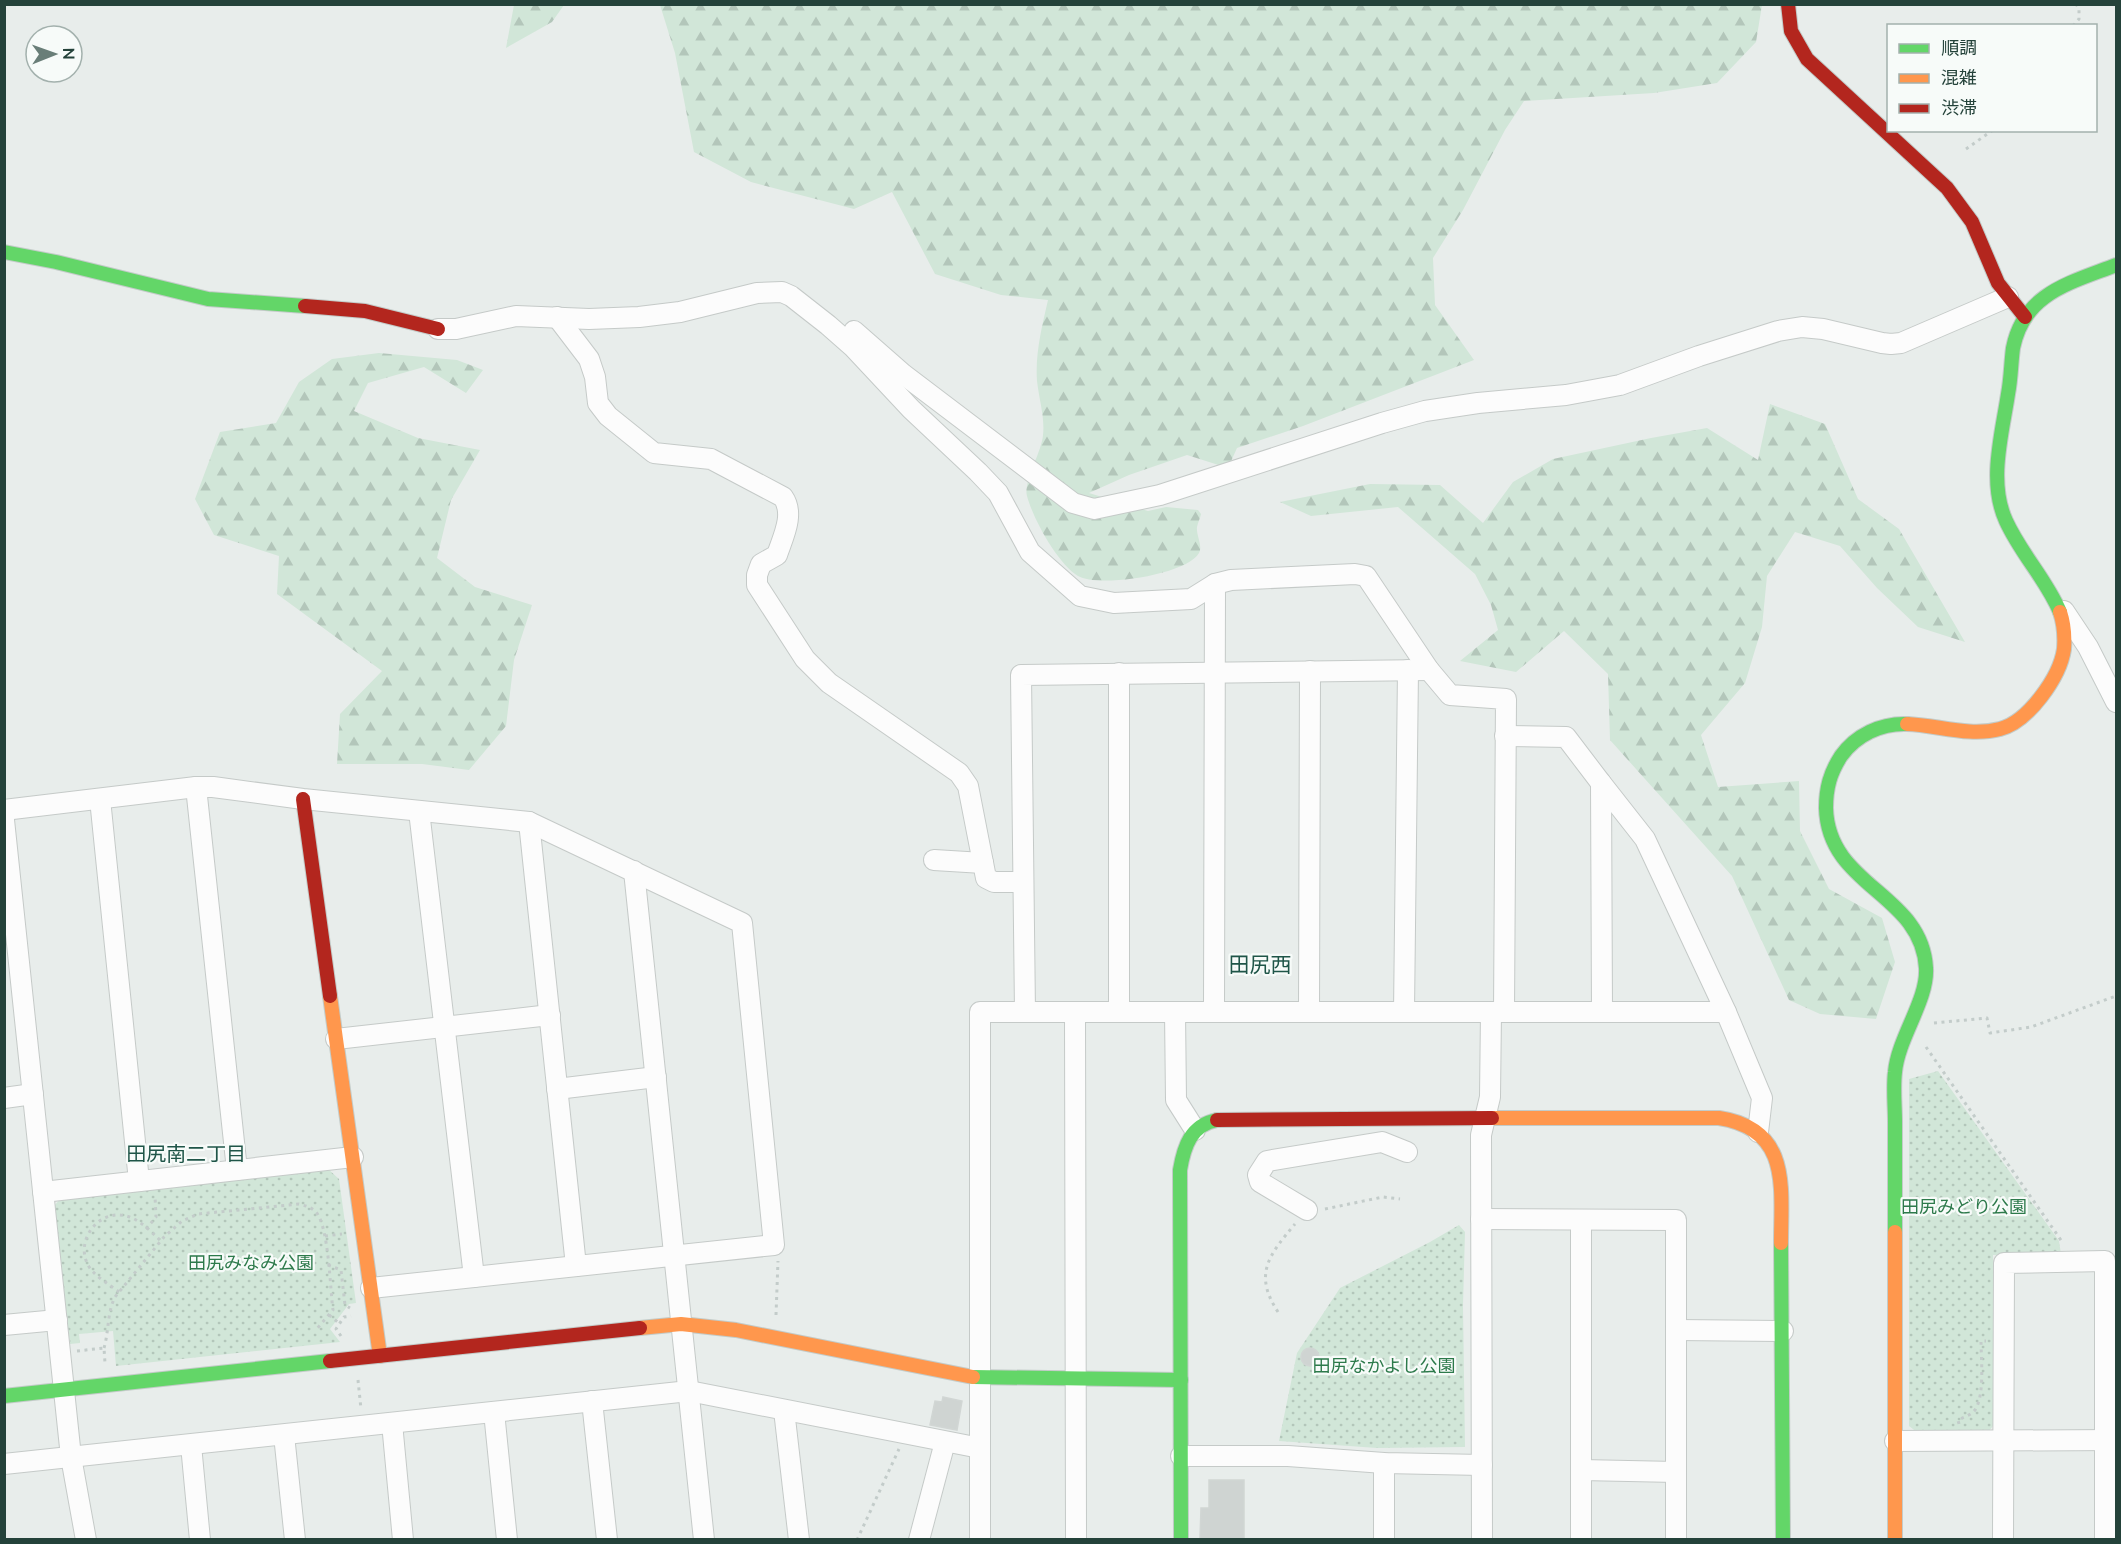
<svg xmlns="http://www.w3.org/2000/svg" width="2121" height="1544" font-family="Mulish,'Noto Sans JP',sans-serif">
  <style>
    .forest { fill: url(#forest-firs) }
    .park { fill: url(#park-dots) }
    .building { fill: #cfd4d2; stroke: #d1d6d4; stroke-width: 1.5 }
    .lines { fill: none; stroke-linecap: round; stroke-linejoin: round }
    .street-casing { stroke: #c5cac8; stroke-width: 22 }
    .fast-casing { stroke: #c3cbc8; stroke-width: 16 }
    .slow-casing { stroke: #c3cbc8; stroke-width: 16 }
    .jam-casing { stroke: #c3cbc8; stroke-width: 16 }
    .path { stroke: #c3ccca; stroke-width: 3; stroke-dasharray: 3 4.5; stroke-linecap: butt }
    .street { stroke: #fcfcfc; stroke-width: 20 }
    .fast { stroke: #63d668; stroke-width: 14 }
    .slow { stroke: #ff974d; stroke-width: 14 }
    .jam { stroke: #b3261e; stroke-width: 14 }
    .labels { text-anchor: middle; stroke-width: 4.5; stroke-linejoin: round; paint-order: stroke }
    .park-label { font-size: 18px; fill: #2d7a4b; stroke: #f7fbf9 }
    .neighbourhood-label { font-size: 20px; fill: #1f5548; stroke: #f7fbf9 }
    .quarter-label { font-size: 21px; fill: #1f5548; stroke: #f7fbf9 }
  </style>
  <defs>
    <pattern id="forest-firs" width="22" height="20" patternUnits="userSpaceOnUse" patternTransform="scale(1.5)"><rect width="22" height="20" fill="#d1e6d8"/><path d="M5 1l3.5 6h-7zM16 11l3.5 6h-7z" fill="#b3c6ba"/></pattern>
    <pattern id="park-dots" width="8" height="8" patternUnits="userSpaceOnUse" patternTransform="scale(1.5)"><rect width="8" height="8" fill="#d1e6d8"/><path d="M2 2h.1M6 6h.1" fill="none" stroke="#b3c6ba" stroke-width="1.8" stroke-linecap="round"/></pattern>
  </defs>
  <rect width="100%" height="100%" fill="#e8edeb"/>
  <!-- forest -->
  <g class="forest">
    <polygon points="514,5 514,4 564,5 552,22 506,48"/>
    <path d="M660 5H1762L1756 42 1717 83 1654 93 1524 101 1505 130 1463 210 1433 258 1435 305 1474 360 1303 426 1237 448 1228 468 1187 455 1129 475 1089 493 1148 511 1166 507 1198 510 1201 514C1200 519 1198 522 1197 527 1196 535 1203 546 1199 553 1187 575 1098 588 1078 576 1058 564 1033 519 1027 496 1023 483 1042 451 1043 435 1045 418 1039 399 1037 381 1035 354 1042 326 1048 300L1001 295 935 274 892 192 854 209 751 182 694 152 675 53Z"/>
    <polygon points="379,353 457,360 483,370 466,393 424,367 368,383 354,411 418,438 480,450 451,500 437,558 475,587 532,605 514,660 506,726 469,770 422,764 337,764 340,714 382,671 277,594 279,556 214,535 195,499 220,432 276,423 299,382 332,359"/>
    <polygon points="1770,404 1825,424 1858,499 1899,529 1965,642 1918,627 1877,588 1840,546 1795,532 1767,576 1762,627 1745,683 1701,735 1718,787 1799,781 1800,831 1829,889 1882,918 1895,962 1876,1019 1820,1014 1789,1000 1732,876 1610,740 1608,674 1564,631 1516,672 1460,661 1498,630 1491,605 1475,574 1398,507 1311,516 1280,502 1370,484 1440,485 1483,523 1513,482 1553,459 1651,438 1707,428 1758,460"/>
  </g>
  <!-- park -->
  <g class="park">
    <polygon points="1938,1071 2059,1241 2061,1254 1993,1255 1993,1426 1988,1432 1918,1433 1909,1426 1909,1079"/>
    <polygon points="328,1169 339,1179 356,1303 349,1304 330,1329 340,1342 116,1366 113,1331 79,1334 80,1343 70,1344 54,1211 54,1206 63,1196"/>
    <polygon points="1459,1225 1465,1232 1463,1306 1465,1447 1377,1448 1279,1441 1297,1353 1340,1288 1430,1242"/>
  </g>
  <!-- building -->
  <g class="building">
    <circle cx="1310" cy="1357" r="9"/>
    <polygon points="943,1397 962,1401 957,1430 930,1425 935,1401 942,1402"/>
    <polygon points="1209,1480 1244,1480 1244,1539 1200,1539 1201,1508 1209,1508"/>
  </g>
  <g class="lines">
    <!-- street casing -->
    <g class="street-casing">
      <g id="street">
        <path d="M557 317 589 359 595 377 598 403 608 416 654 453 711 459 783 497C795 514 783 537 777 555L761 564 757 575V585L805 659 829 683 959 773 968 786 986 878 994 882H1023"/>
        <polyline points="438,329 456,329 516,316 589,319 639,317 680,312 757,293 782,292 791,296 828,325 853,347 911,409 978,472 998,493 1030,552 1080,596 1114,603 1191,599 1215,584 1231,580 1355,574 1366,576 1429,670 1450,695 1506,699 1504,1012"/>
        <polyline points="854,331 903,374 1073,503 1094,509 1160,495 1382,423 1425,411 1478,403 1566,395 1620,385 1699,356 1778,331 1802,327 1823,329 1882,343 1891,344 1901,343 2008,297"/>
        <polyline points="2064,611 2088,647 2116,702"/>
        <polyline points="1505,736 1566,737 1601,783 1602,1012"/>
        <polyline points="1601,783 1645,839 1726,1012 1762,1098 1758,1132"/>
        <polyline points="196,787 237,1170"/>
        <polyline points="100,799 139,1181"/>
        <polyline points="4,810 196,787 213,787 303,799 529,822 742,923 774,1245 371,1288"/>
        <polyline points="419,811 474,1277"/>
        <polyline points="4,820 71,1457 86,1540"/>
        <polyline points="529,822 576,1266"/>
        <polyline points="934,860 983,863"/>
        <polyline points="634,871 704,1540"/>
        <polyline points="1025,1012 1021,675 1429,670"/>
        <polyline points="1075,1012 1076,1540"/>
        <polyline points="1119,1012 1119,673"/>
        <polyline points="1175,1012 1176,1100 1195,1130"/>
        <polyline points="1214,1012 1215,584"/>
        <polyline points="1309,1012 1310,671"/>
        <polyline points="1404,1012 1408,670"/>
        <polyline points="336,1039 550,1015"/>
        <polyline points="557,1089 656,1077"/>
        <polyline points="4,1098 33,1094"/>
        <polyline points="43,1192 353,1157"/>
        <polyline points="1307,1210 1260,1182 1258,1175 1267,1161 1382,1142 1407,1152"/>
        <polyline points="1481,1219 1676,1220 1676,1540"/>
        <polyline points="4,1325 57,1320"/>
        <polyline points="1676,1330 1783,1331"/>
        <polyline points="592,1401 607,1540"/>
        <polyline points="784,1410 799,1540"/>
        <polyline points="494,1412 507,1540"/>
        <polyline points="392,1423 403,1540"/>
        <polyline points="284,1435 295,1540"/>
        <polyline points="1895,1441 2116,1440"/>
        <polyline points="191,1445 200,1540"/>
        <polyline points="1181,1456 1288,1456 1384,1463 1482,1465"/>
        <polyline points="4,1464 689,1391 980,1448"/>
        <polyline points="1581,1470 1676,1472"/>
        <polyline points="919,1540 945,1442"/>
        <polyline points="980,1540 980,1012 1726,1012"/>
        <polyline points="1384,1540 1384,1463"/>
        <polyline points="1482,1540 1481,1135 1490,1097 1491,1012"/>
        <polyline points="1581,1540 1581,1221"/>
        <polyline points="2003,1540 2004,1263 2105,1261 2105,1540"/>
      </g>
    </g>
    <!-- fast casing -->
    <g class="fast-casing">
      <g id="fast">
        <polyline points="4,252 56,262 208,299 305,306"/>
        <path d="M2060 612C2046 579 2021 554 2006 521 1988 482 2002 434 2008 394 2011 379 2011 363 2013 348 2024 293 2070 283 2116 265"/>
        <path d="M1895 1232C1895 1195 1895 1159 1895 1122 1895 1106 1893 1088 1895 1072 1898 1038 1928 1000 1926 968 1922 893 1828 887 1826 808 1826 788 1830 773 1841 756 1856 735 1881 723 1907 724"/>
        <polyline points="1781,1243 1783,1540"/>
        <polyline points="973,1377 1181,1380"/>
        <polyline points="4,1396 330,1361"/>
        <path d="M1181 1540 1180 1170C1184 1146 1191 1125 1217 1120"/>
      </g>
    </g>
    <!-- slow casing -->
    <g class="slow-casing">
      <g id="slow">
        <path d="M1907 724C1937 725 1969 737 2000 729 2028 722 2060 677 2064 649 2065 636 2064 624 2060 612"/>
        <polyline points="330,996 380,1356"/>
        <path d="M1492 1118H1719C1791 1129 1781 1187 1781 1243"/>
        <polyline points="1895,1232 1895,1540"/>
        <polyline points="640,1328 681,1324 736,1330 973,1377"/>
      </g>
    </g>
    <!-- jam casing -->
    <g class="jam-casing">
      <g id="jam">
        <polyline points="1788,4 1791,31 1807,59 1947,188 1972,222 1998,283 2025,317"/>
        <polyline points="305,306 365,311 438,329"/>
        <polyline points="303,799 330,996"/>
        <polyline points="1217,1120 1492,1118"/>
        <polyline points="330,1361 640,1328"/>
      </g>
    </g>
    <!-- path -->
    <g class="path">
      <polyline points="2073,26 2079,19 2079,9 2076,4"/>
      <polyline points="1966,149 1993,130"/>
      <polyline points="1934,1023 1987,1018 1990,1033 2031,1027 2116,996"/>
      <polyline points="1926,1047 2063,1243"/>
      <polyline points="1325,1209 1383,1197 1400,1199"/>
      <polyline points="146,1229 156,1217 155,1196"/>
      <polyline points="325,1236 342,1234"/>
      <polyline points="328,1265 341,1270 345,1305 350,1308"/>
      <path d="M119 1292C109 1284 92 1275 87 1263 76 1238 100 1209 126 1216 140 1219 151 1232 161 1241"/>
      <path d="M1278 1312C1253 1274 1269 1255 1295 1224"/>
      <polyline points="329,1315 340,1324"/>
      <polyline points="776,1315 778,1261"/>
      <polyline points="341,1336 336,1329 344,1317 351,1316"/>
      <path d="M104 1348C109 1331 107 1313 115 1297L164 1237 182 1221 198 1214 299 1204C306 1206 311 1207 316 1212 329 1227 330 1289 333 1310L315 1331"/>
      <polyline points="77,1351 104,1348 105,1363"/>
      <polyline points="358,1380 361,1409"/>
      <path d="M1959 1424 1958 1420C1964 1417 1971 1415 1975 1410 1985 1395 1981 1358 1981 1341H1986"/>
      <polyline points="857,1540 899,1449"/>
    </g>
    <!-- street -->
    <use href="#street" class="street"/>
    <!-- fast -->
    <use href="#fast" class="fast"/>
    <!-- slow -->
    <use href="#slow" class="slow"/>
    <!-- jam -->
    <use href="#jam" class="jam"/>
  </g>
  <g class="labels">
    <!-- park labels -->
    <g class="park-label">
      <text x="1964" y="1213">田尻みどり公園</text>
      <text x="251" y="1269">田尻みなみ公園</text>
      <text x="1384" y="1372">田尻なかよし公園</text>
    </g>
    <!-- neighbourhood labels -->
    <g class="neighbourhood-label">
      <text x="186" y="1161">田尻南二丁目</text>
    </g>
    <!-- quarter labels -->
    <g class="quarter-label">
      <text x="1260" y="972">田尻西</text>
    </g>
  </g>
  <!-- border -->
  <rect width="2121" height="1544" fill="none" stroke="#24423a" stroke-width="12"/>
  <!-- legend -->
  <rect x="1887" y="24" width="210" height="108" fill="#f7fbf9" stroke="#a3b1ad" stroke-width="1.5"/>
  <rect x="1899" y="44" width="30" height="9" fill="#63d668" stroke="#a3b1ad" stroke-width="1.5"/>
  <text x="1941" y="54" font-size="18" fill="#24423a">順調</text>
  <rect x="1899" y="74" width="30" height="9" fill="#ff974d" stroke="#a3b1ad" stroke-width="1.5"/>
  <text x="1941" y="84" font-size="18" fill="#24423a">混雑</text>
  <rect x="1899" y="104" width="30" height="9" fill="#b3261e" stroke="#a3b1ad" stroke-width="1.5"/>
  <text x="1941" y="114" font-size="18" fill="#24423a">渋滞</text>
  <!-- north arrow -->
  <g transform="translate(54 54) rotate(89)"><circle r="28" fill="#f7fbf9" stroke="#a3b1ad" stroke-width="1.5"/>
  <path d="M0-4.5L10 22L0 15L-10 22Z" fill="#697e78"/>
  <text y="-9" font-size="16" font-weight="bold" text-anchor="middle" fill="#24423a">N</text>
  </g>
</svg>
